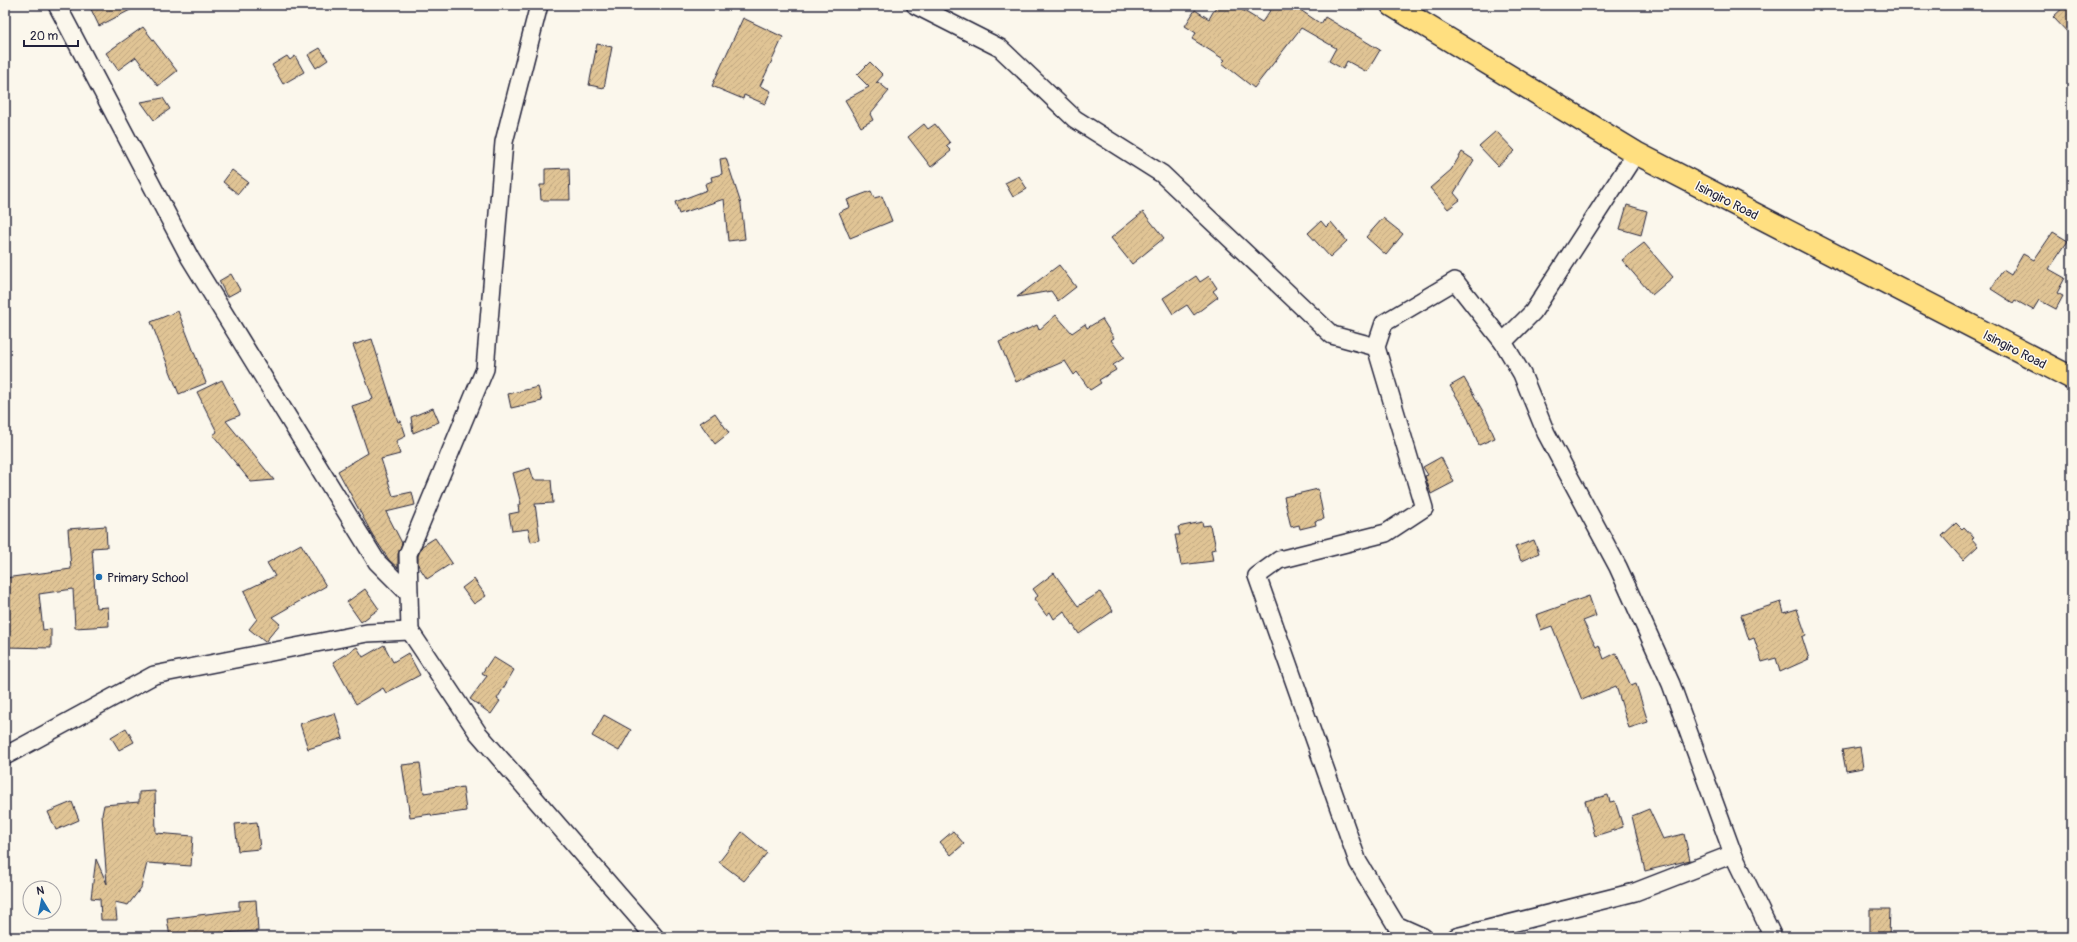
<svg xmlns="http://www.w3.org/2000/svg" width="2077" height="942" font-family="Pangolin,sans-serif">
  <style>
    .building { fill: url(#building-hatch); stroke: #22223b }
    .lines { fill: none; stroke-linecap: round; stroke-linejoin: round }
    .street-casing { stroke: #22223b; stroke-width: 20 }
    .primary-casing { stroke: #22223b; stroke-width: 25 }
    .street { stroke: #fbf7ec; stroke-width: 17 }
    .primary { stroke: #ffdf80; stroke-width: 22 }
    .poi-dot { fill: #1f6fb2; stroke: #fbf7ec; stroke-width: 1.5 }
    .labels { text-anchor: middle; stroke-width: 3; stroke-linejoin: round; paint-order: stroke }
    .street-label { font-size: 13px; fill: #22223b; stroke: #fbf7ec }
    .poi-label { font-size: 13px; fill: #22223b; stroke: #fbf7ec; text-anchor: start }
  </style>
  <defs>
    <pattern id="building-hatch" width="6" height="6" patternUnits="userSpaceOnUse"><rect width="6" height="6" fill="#e0c495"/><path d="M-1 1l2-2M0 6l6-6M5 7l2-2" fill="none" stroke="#c0a881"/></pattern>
  </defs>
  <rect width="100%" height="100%" fill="#fbf7ec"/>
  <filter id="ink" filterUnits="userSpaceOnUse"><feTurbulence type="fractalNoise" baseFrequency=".025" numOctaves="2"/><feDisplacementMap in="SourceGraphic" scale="8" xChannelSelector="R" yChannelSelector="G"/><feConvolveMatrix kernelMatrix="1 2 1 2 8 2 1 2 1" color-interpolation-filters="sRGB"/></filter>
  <g filter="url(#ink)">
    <!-- building -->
    <g class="building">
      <polygon points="89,5 140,5 99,26"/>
      <polygon points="1217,5 1234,5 1262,22 1274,5 1293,5 1321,24 1325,17 1380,50 1367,72 1347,61 1343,69 1329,61 1336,48 1301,28 1254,88 1222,63 1225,60 1192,39 1196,33 1185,26 1195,10 1209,19"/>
      <polygon points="2066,5 2072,5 2072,37 2053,17"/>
      <polygon points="743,18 783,37 760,86 771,91 765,104 744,95 743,99 712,86"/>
      <polygon points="143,27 177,71 158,86 136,57 118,70 106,53"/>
      <polygon points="597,44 612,47 604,88 589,85"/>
      <polygon points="320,48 328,60 316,68 308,55"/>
      <polygon points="287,56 290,60 295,56 304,72 283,84 272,65"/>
      <polygon points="870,62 883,75 876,83 878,82 889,91 870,114 873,120 861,127 845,100 869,87 857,75"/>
      <polygon points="163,98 170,109 154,120 141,102"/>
      <polygon points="924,124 928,129 935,124 950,143 946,146 951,151 931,167 908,137"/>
      <polygon points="1496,131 1515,151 1498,166 1479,146"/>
      <polygon points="1462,152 1474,160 1454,193 1460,200 1448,209 1430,188 1451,170"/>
      <polygon points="726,158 741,204 745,239 728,241 724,199 679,214 675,202 707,190 705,184 712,181 711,177 722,174 720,159"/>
      <polygon points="569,168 570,200 541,200 540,185 545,185 545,169"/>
      <polygon points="232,170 248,182 238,194 223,182"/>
      <polygon points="1019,176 1027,189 1013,197 1005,183"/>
      <polygon points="871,191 874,198 882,196 892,221 850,238 839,212 850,207 847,200"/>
      <polygon points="1627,205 1647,211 1641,235 1620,229"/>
      <polygon points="1143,212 1164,238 1132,264 1111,238"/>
      <polygon points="1383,218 1403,234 1386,255 1366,237"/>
      <polygon points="1321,221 1326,227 1331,222 1347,241 1330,257 1308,233"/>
      <polygon points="2053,232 2068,241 2049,269 2065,278 2057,293 2063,296 2056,309 2039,300 2033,310 2015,300 2013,303 1991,289 2003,270 2011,275 2023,254 2034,260"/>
      <polygon points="1644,243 1673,277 1652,295 1622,260"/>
      <polygon points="1059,265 1076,287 1058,301 1051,291 1017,297"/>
      <polygon points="231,274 240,290 227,297 219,281"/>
      <polygon points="1196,276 1200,282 1209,276 1217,288 1213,291 1218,297 1194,315 1187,305 1173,314 1163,298"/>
      <polygon points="178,311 206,383 179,394 151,322"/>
      <polygon points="1056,315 1072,333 1085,324 1087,328 1102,319 1114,338 1111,340 1124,358 1113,365 1116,370 1099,380 1101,383 1090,390 1077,372 1074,375 1065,361 1016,382 999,342 1037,325 1039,330"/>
      <polygon points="372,339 398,422 401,421 406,436 396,441 400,454 381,459 393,496 412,492 415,505 386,512 402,543 398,554 398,568 389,560 372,534 338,471 368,453 352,406 373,399 353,345"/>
      <polygon points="1464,378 1485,415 1495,438 1479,445 1464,409 1450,386"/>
      <polygon points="222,380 240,415 226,421 274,480 251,482 213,435 217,432 197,392"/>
      <polygon points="538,387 542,401 511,408 508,394"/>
      <polygon points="433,408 439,422 413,433 411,417"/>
      <polygon points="715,413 729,433 715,444 700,423"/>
      <polygon points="1441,457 1454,482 1431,494 1425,476 1428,475 1423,467"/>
      <polygon points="530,468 534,480 551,480 553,503 535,504 540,540 531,542 528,529 512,531 509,514 519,512 518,505 521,504 513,473"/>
      <polygon points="1318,489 1324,519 1315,521 1316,525 1300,529 1299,525 1291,527 1284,497"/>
      <polygon points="1202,522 1203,526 1210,525 1212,535 1213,534 1216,549 1211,550 1213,561 1181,565 1175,535 1180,535 1178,527"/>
      <polygon points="1956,523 1962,529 1964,527 1974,538 1972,539 1978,546 1963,560 1942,536"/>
      <polygon points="106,526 107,547 92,548 96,608 108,607 109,626 75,628 73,589 39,594 43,630 51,629 51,648 5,647 5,578 71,569 68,529"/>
      <polygon points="435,538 452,563 427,579 418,565 418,556 422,546"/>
      <polygon points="1534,540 1539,553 1521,561 1515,547"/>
      <polygon points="301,544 326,586 272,617 280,624 265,642 249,629 257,619 244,591 275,576 267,563"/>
      <polygon points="1054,573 1078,606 1100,592 1113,611 1079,634 1064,611 1054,619 1050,612 1046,615 1034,599 1038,596 1033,589"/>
      <polygon points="474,579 486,596 474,604 462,588"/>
      <polygon points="365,589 379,609 361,622 347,602"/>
      <polygon points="1589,596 1596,616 1583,621 1596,647 1599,645 1604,659 1616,653 1631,686 1636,684 1648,722 1629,728 1616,686 1582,700 1552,626 1541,630 1536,615"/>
      <polygon points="1781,602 1784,613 1797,609 1806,635 1802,637 1809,659 1780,672 1776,658 1762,662 1754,638 1749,640 1741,615"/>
      <polygon points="384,645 393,662 408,653 420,675 386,693 383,688 356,704 333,662 357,647 363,657"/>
      <polygon points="493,657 514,670 497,699 500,701 491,714 470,699 487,676 482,673"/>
      <polygon points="335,713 343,738 308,749 300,724"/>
      <polygon points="604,715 631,730 619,751 592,736"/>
      <polygon points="126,728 134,742 119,750 111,737"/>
      <polygon points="1860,747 1863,768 1846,771 1842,750"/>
      <polygon points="420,763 424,793 463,787 466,811 432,816 431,814 410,817 402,765"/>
      <polygon points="155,791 156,833 193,836 191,866 147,863 141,888 128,905 115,902 117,920 101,920 100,899 91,898 96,859 107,884 102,815 104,805 139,802 139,792"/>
      <polygon points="1608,795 1610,802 1615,801 1623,827 1595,836 1585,801"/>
      <polygon points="72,802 79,820 56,830 48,812"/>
      <polygon points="1649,809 1663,839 1684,834 1690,860 1645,871 1632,816"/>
      <polygon points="257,822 260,849 238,851 235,824"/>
      <polygon points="953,831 964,844 951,855 940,842"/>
      <polygon points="742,832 767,853 744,881 719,862"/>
      <polygon points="256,900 258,931 205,934 205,937 170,937 167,919 239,910 239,901"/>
      <polygon points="1870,909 1890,909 1889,937 1870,937"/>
    </g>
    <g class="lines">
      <!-- street casing -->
      <g class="street-casing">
        <g id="street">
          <polyline points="57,5 190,258 377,562 409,594 410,631 478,733 655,937"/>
          <polyline points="915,5 1000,48 1075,119 1162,174 1332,335 1376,347"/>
          <polyline points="1636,153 1533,312 1503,342 1522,374 1546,433 1618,567 1671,684 1733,854 1773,937"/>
          <polyline points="409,594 408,554 485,369 504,142 539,5"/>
          <polyline points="5,756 154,675 367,633 410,631"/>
          <polyline points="1423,937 1396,925 1358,862 1257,576 1279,560 1386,533 1424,508 1376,347 1384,323 1455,281 1503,342"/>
          <polyline points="1456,937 1635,892 1733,854"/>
        </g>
      </g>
      <!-- primary casing -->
      <g class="primary-casing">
        <polyline id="primary" points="1392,5 1636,153 2072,378"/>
      </g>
      <!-- street -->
      <use href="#street" class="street"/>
      <!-- primary -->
      <use href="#primary" class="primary"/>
    </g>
  </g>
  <!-- markers -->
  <circle class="poi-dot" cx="99" cy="577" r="4"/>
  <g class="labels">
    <!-- street labels -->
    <g class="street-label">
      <text transform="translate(1727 200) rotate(27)" y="5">Isingiro Road</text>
      <text transform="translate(2015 349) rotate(27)" y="5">Isingiro Road</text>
    </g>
    <!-- poi labels -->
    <g class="poi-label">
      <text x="107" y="582">Primary School</text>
    </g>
  </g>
  <!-- margin -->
  <rect width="2077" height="942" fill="none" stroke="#fbf7ec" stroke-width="20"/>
  <rect x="10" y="10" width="2057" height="922" fill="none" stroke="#22223b" stroke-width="1.5" filter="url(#ink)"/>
  <!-- north arrow -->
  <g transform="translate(42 900) rotate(350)"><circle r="19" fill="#fbf7ec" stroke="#a4a2a5"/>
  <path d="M0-3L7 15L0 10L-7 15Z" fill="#1f6fb2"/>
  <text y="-6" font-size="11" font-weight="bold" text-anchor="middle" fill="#22223b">N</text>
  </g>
  <!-- scale -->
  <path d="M24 40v6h54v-6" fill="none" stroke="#22223b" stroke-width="2"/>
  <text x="30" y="40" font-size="12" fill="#22223b" stroke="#fbf7ec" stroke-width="3" paint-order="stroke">20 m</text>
</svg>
